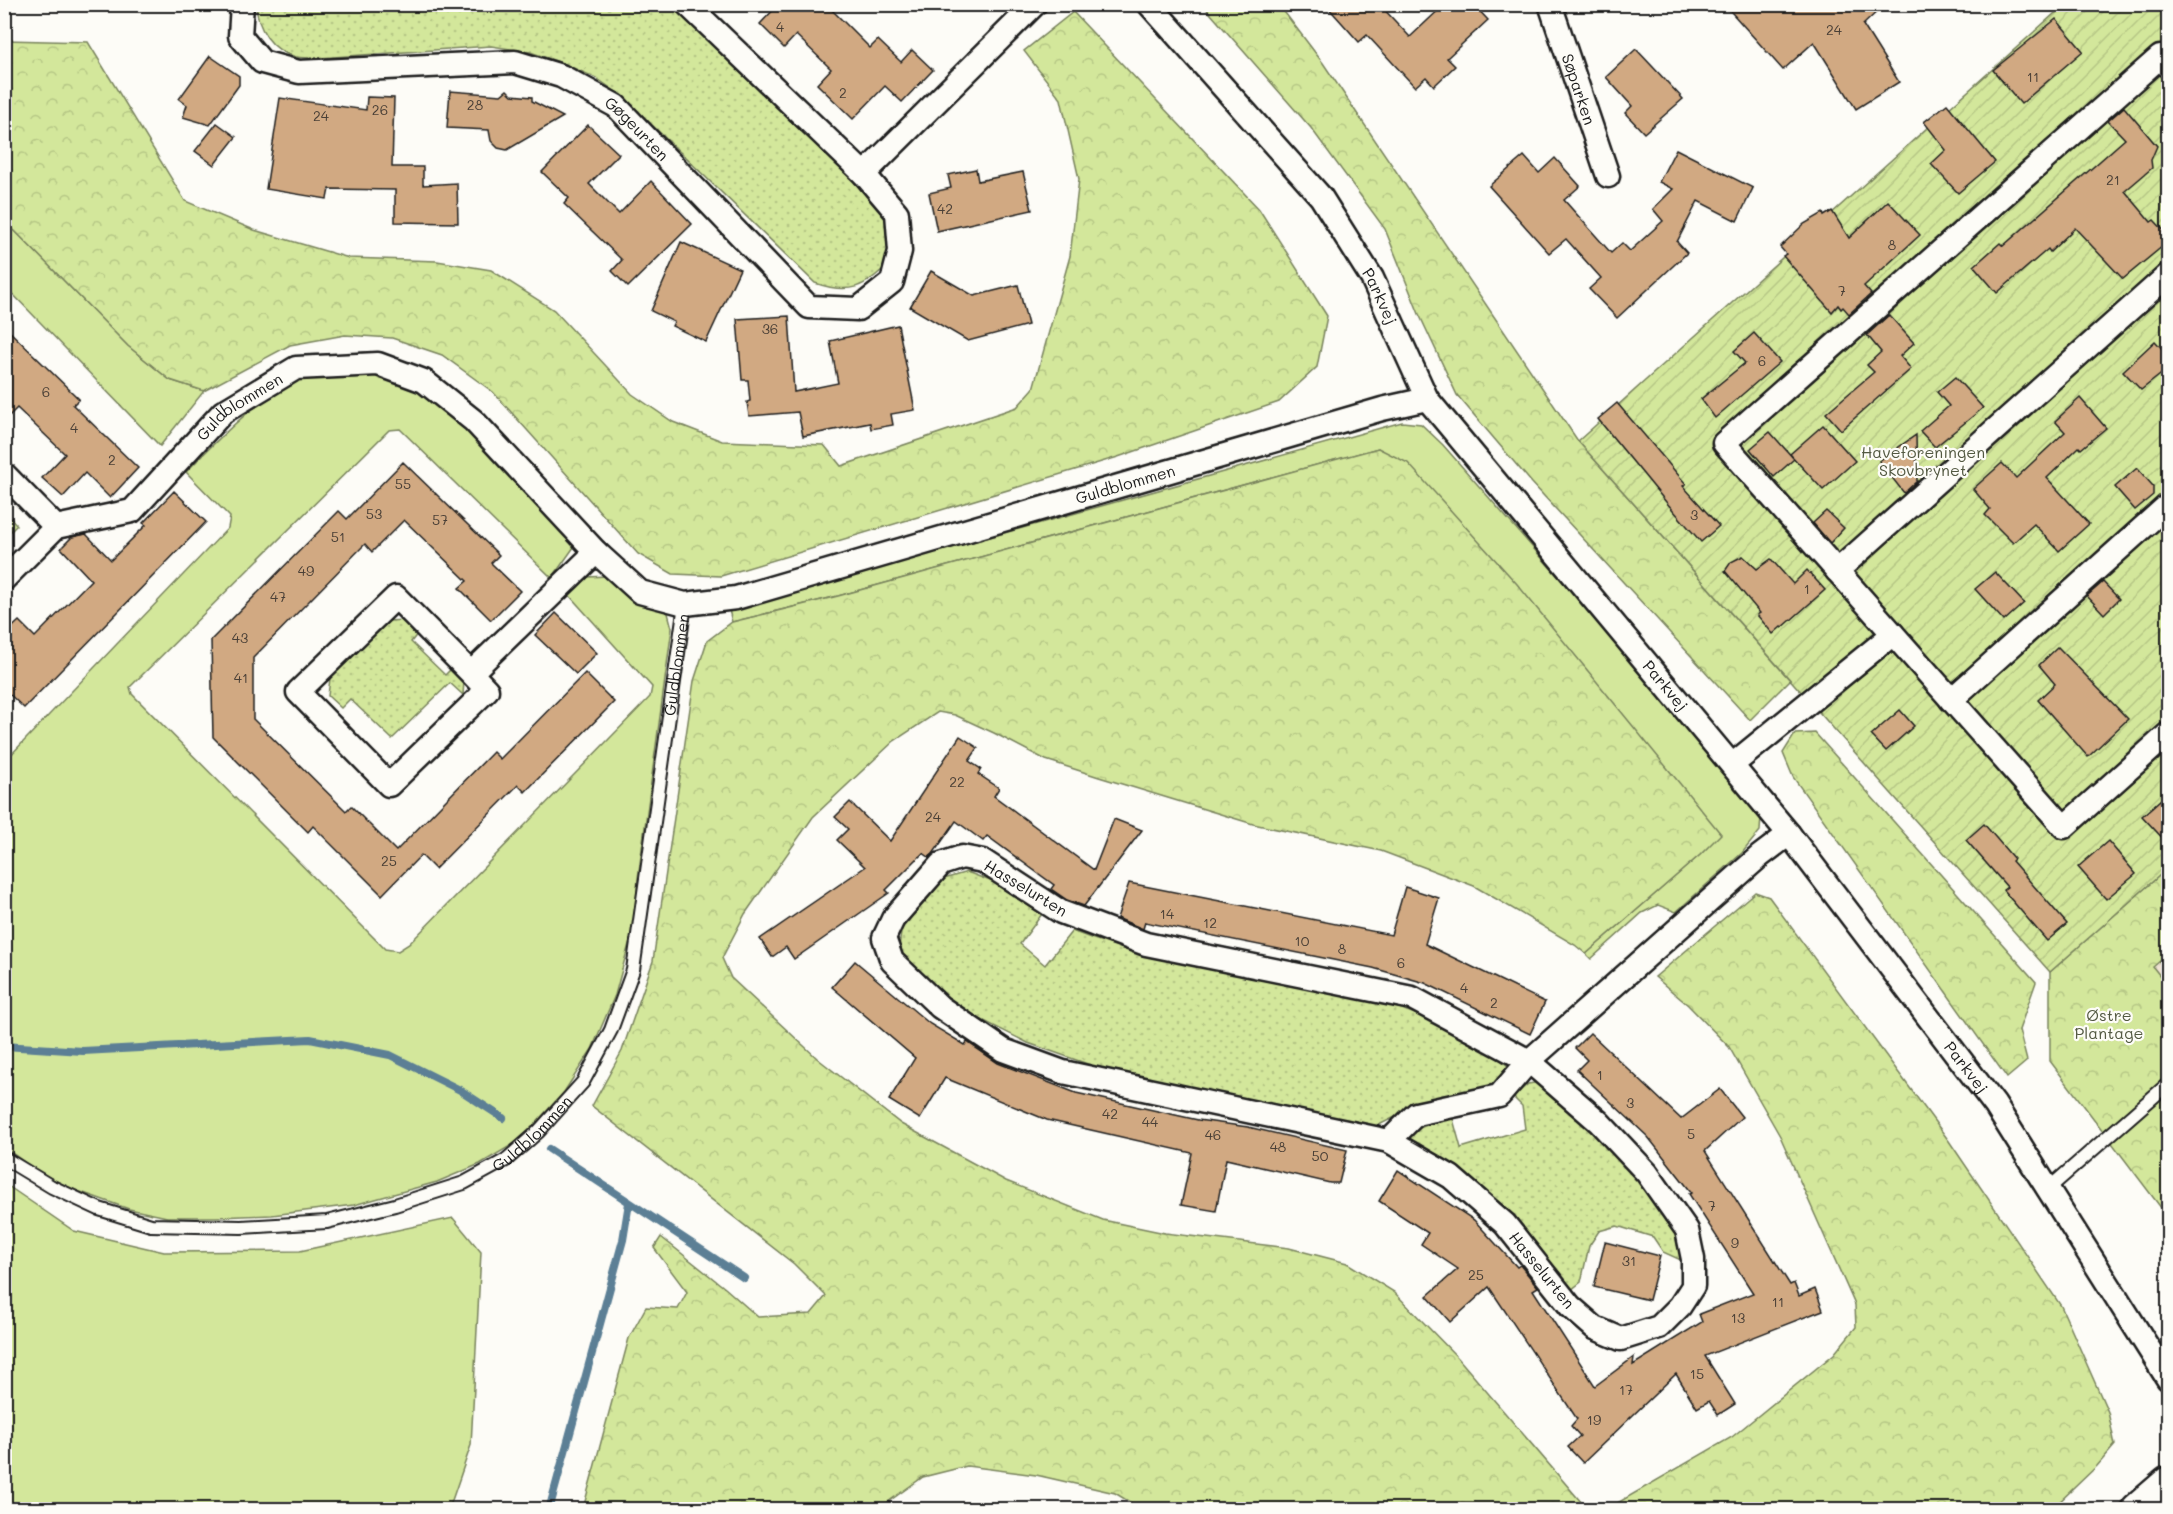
<svg xmlns="http://www.w3.org/2000/svg" width="2173" height="1514" font-family="Mali,sans-serif">
  <style>
    .built { fill: #f0e3d4 }
    .grass { fill: #d3e79b; stroke: #78825c; stroke-width: 1.5 }
    .forest { fill: url(#forest-crowns); stroke: #78825c; stroke-width: 1.5 }
    .park { fill: url(#park-dots); stroke: #78825c; stroke-width: 1.5 }
    .garden { fill: url(#garden-furrows); stroke: #78825c; stroke-width: 1.5 }
    .lines { fill: none; stroke-linecap: round; stroke-linejoin: round }
    .stream { stroke: #5b7f95; stroke-width: 8 }
    .building { fill: #d1a982; stroke: #1c1c1c; stroke-width: 1.5 }
    .lane-casing { stroke: #1c1c1c; stroke-width: 16 }
    .street-casing { stroke: #1c1c1c; stroke-width: 27 }
    .secondary-casing { stroke: #1c1c1c; stroke-width: 38 }
    .lane { stroke: #fdfcf7; stroke-width: 12 }
    .street { stroke: #fdfcf7; stroke-width: 22 }
    .secondary { stroke: #fdfcf7; stroke-width: 33 }
    .labels { text-anchor: middle; stroke-width: 4.5; stroke-linejoin: round; paint-order: stroke }
    .number-label { font-size: 14px; fill: #493f36 }
    .street-label { font-size: 16px; fill: #1c1c1c; stroke: #fdfcf7 }
    .park-label { font-size: 16px; fill: #535942; stroke: #fdfcf7 }
  </style>
  <defs>
    <pattern id="forest-crowns" width="20" height="18" patternUnits="userSpaceOnUse" patternTransform="scale(1.5)"><rect width="20" height="18" fill="#d3e79b"/><path d="M2 6a3 3 0 1 1 6 0M12 15a3 3 0 1 1 6 0" fill="none" stroke="#b5c685"/></pattern>
    <pattern id="park-dots" width="8" height="8" patternUnits="userSpaceOnUse" patternTransform="scale(1.5)"><rect width="8" height="8" fill="#d3e79b"/><path d="M2 2h.1M6 6h.1" fill="none" stroke="#b5c685" stroke-width="1.8" stroke-linecap="round"/></pattern>
    <pattern id="garden-furrows" width="10" height="10" patternUnits="userSpaceOnUse" patternTransform="scale(1.5)"><rect width="10" height="10" fill="#d3e79b"/><path d="M-1 1l2-2M0 10L10 0M9 11l2-2" fill="none" stroke="#b5c685"/></pattern>
  </defs>
  <rect width="100%" height="100%" fill="#fdfcf7"/>
  <filter id="ink" filterUnits="userSpaceOnUse"><feTurbulence type="fractalNoise" baseFrequency=".0167" numOctaves="2"/><feDisplacementMap in="SourceGraphic" scale="12" xChannelSelector="R" yChannelSelector="G"/><feConvolveMatrix kernelMatrix="1 2 1 2 8 2 1 2 1" color-interpolation-filters="sRGB"/></filter>
  <g filter="url(#ink)">
    <!-- built -->
    <polygon class="built" points="2168,954 2168,986 2153,967"/>
    <!-- grass -->
    <g class="grass">
      <polygon points="4,224 15,231 128,346 170,380 204,391 160,446 5,286"/>
      <path d="M340 374 383 377 425 390 458 413 572 536 574 547 552 578 400 429 389 430 130 687 132 694 385 949 398 951 409 944 650 697 652 687 569 595 588 577 607 576 663 607 668 613 672 628 638 878 634 926 615 995 592 1049 564 1092 520 1140 480 1164 437 1182 354 1205 272 1215 216 1217H167L129 1209 75 1190 40 1173 5 1148 4 762 228 528 230 517 186 472C215 442 270 384 312 376 320 374 331 374 340 374Z"/>
      <polygon points="1402,422 1421,424 1443,445 1694,732 1761,816 1760,831 1742,853 1676,912 1658,905 1642,913 1591,959 1586,954 1700,855 1720,834 1378,448 838,596 732,622 729,610"/>
      <polygon points="5,1184 74,1231 164,1252 300,1251 453,1218 481,1252 471,1445 449,1509 5,1509"/>
    </g>
    <!-- forest -->
    <g class="forest">
      <polygon points="1203,5 1279,5 1323,63 1578,441 1790,680 1750,720 1532,483 1457,395 1419,314 1385,229 1311,128"/>
      <polygon points="1073,12 1259,209 1327,316 1317,367 1279,402 1118,457 721,576 673,574 638,554 493,392 442,355 392,338 345,335 290,345 204,391 170,380 128,346 15,231 5,224 5,40 88,42 185,201 254,230 349,258 437,261 491,270 554,310 632,394 673,422 722,441 824,445 841,466 1017,407 1033,389 1070,256 1079,179 1061,99 1024,51"/>
      <polygon points="1378,448 1408,463 1517,584 1721,834 1700,855 1586,954 1575,945 1474,886 1381,851 1253,824 1099,777 1046,760 994,733 955,715 938,712 894,741 813,817 745,914 722,958 731,978 818,1059 901,1124 1006,1181 1103,1220 1165,1233 1289,1248 1347,1263 1394,1292 1458,1358 1582,1503 1600,1509 1141,1509 1115,1493 1036,1475 967,1466 923,1477 878,1509 583,1509 629,1338 646,1307 678,1309 687,1292 654,1248 661,1237 725,1288 758,1317 811,1314 826,1296 794,1264 592,1106 622,1051 653,961 694,681 707,641 732,622 838,596"/>
      <polygon points="1815,733 2036,982 2019,1030 2027,1061 2007,1078 1793,777 1783,753 1795,734"/>
      <polygon points="2168,868 2168,954 2153,967 2168,986 2168,1217 2050,1061 2050,972"/>
      <polygon points="1755,892 1769,897 1949,1141 2061,1306 2108,1412 2115,1445 2097,1466 2052,1509 1607,1509 1732,1437 1834,1354 1856,1327 1855,1305 1780,1136 1729,1047 1688,1005 1655,977"/>
    </g>
    <!-- park -->
    <g class="park">
      <path d="M256 4 674 5 876 200 889 221V263C865 288 849 295 815 283L622 96 596 78 562 63 530 52 491 46 319 58C312 58 303 58 296 57 271 51 257 28 256 4Z"/>
      <polygon points="4,511 17,525 5,537 4,537"/>
      <polygon points="406,620 418,633 411,642 445,675 453,667 464,681 463,695 450,683 392,739 350,699 341,708 328,696 330,678 387,621"/>
      <path d="M967 872 993 882 1042 914 1020 944 1045 965 1072 931C1201 983 1356 968 1475 1044 1486 1051 1499 1057 1509 1067L1505 1077 1494 1086 1460 1096 1433 1098 1377 1126 1359 1124 1099 1068 1028 1043 974 1016 942 995 907 961 899 947 902 926 921 898 944 879Z"/>
      <polygon points="1540,1082 1603,1135 1666,1216 1680,1245 1683,1261 1663,1252 1653,1237 1617,1226 1599,1231 1589,1246 1581,1282 1571,1290 1529,1237 1503,1207 1410,1140 1410,1132 1434,1122 1453,1119 1461,1148 1525,1129 1522,1106 1513,1097 1528,1084"/>
    </g>
    <!-- garden -->
    <polygon class="garden" points="2064,5 2168,5 2168,868 2050,972 1578,441"/>
    <g class="lines">
      <!-- stream -->
      <g class="stream">
        <polyline points="4,1046 83,1051 310,1039 390,1055 460,1090 503,1118"/>
        <polyline points="549,1149 744,1278"/>
        <polyline points="549,1510 623,1240 629,1203"/>
      </g>
    </g>
    <!-- building -->
    <g class="building">
      <polygon points="779,4 826,4 870,48 878,40 901,62 912,50 933,70 902,102 885,86 853,119 817,84 831,69 796,35 784,48 760,24"/>
      <polygon points="1325,4 1379,4 1410,37 1445,4 1473,4 1488,20 1447,58 1455,66 1434,86 1426,77 1415,87 1367,35 1359,42"/>
      <polygon points="1724,4 1885,4 1863,25 1899,82 1856,109 1814,42 1783,70"/>
      <polygon points="2056,19 2083,51 2021,104 1993,70"/>
      <polygon points="1636,49 1683,99 1644,133 1625,113 1632,106 1606,77"/>
      <polygon points="210,56 239,76 239,85 210,125 183,117 187,105 179,99"/>
      <polygon points="507,90 512,95 532,97 532,101 563,117 507,150 498,148 491,141 489,130 447,128 450,91 501,95"/>
      <polygon points="367,97 394,98 392,167 423,167 423,185 457,183 458,223 395,222 395,190 329,189 327,199 266,189 280,98 366,110"/>
      <polygon points="1947,104 1995,162 1958,193 1931,164 1946,150 1924,122"/>
      <polygon points="2124,107 2157,146 2151,160 2152,168 2125,191 2151,222 2154,220 2169,236 2169,241 2123,279 2075,228 2050,252 2048,249 1997,293 1974,266 2000,243 2003,246 2125,139 2108,121"/>
      <polygon points="217,123 236,137 214,165 195,151"/>
      <polygon points="588,125 619,154 589,184 619,214 651,181 692,224 628,287 612,271 622,260 564,204 569,198 542,172"/>
      <polygon points="1676,149 1753,188 1737,221 1698,201 1677,242 1687,253 1617,318 1589,289 1601,278 1566,239 1549,253 1489,186 1524,156 1539,173 1555,158 1580,186 1564,200 1611,253 1622,243 1630,251 1663,221 1653,209 1673,189 1659,182"/>
      <polygon points="976,169 978,181 1023,172 1032,210 937,231 929,193 951,188 948,175"/>
      <polygon points="1888,201 1920,235 1864,286 1871,294 1849,314 1843,307 1841,309 1838,305 1832,312 1783,256 1786,254 1780,247 1804,224 1823,213 1824,216 1832,211 1849,238"/>
      <polygon points="681,242 740,269 706,342 672,326 674,322 651,311"/>
      <polygon points="931,271 974,296 1018,285 1028,325 968,341 910,307"/>
      <polygon points="1889,315 1914,343 1900,356 1911,369 1841,430 1826,413 1874,372 1867,365 1881,352 1867,335"/>
      <polygon points="789,316 794,392 838,383 830,341 898,325 915,410 891,414 893,425 871,429 870,423 803,436 798,412 749,416 747,402 750,401 748,380 742,380 737,319"/>
      <polygon points="4,326 79,399 73,405 138,468 110,498 85,473 63,497 42,478 65,454 17,408 4,421"/>
      <polygon points="1754,333 1780,362 1715,418 1701,399 1745,363 1734,351"/>
      <polygon points="2155,341 2169,356 2169,368 2141,390 2123,371"/>
      <polygon points="1955,377 1983,408 1935,447 1920,431 1949,406 1937,392"/>
      <polygon points="2080,398 2106,428 2081,449 2079,447 2047,478 2089,524 2059,551 2034,524 2013,543 1985,515 1990,509 1973,489 2002,463 2016,478 2065,432 2055,421"/>
      <polygon points="1617,403 1686,484 1683,486 1719,526 1701,542 1666,502 1598,419"/>
      <polygon points="1823,425 1855,461 1823,490 1790,454"/>
      <polygon points="1770,432 1794,459 1774,477 1750,449"/>
      <polygon points="1916,435 1917,481 1904,493 1879,461"/>
      <polygon points="403,462 499,555 491,563 520,591 491,620 459,588 467,581 404,520 372,552 365,544 253,658 253,719 346,811 351,806 396,851 493,752 500,759 585,673 614,702 525,792 518,785 435,869 421,855 382,895 313,826 308,832 213,737 211,640 339,511 347,519"/>
      <polygon points="2137,468 2153,486 2153,495 2135,510 2115,487"/>
      <polygon points="174,491 206,522 24,708 4,689 4,635 19,621 35,637 91,580 61,548 72,537 86,534 111,560 146,525 143,523"/>
      <polygon points="1826,511 1844,528 1830,543 1813,523"/>
      <polygon points="1743,556 1757,569 1771,559 1793,584 1807,570 1825,590 1782,628 1781,627 1773,634 1757,615 1760,613 1725,571 1731,562"/>
      <polygon points="1995,572 2024,603 2004,621 1975,589"/>
      <polygon points="2103,582 2119,599 2104,614 2087,596"/>
      <polygon points="556,613 597,653 576,674 535,635"/>
      <polygon points="2058,647 2128,719 2088,757 2038,700 2055,684 2039,665"/>
      <polygon points="1900,710 1914,726 1886,751 1871,735"/>
      <polygon points="960,736 978,748 969,761 981,769 978,774 999,788 994,796 1094,870 1114,819 1142,830 1084,906 1067,900 1051,889 1054,885 987,836 983,841 956,821 933,854 929,857 923,853 886,890 889,893 794,959 786,947 772,957 760,939 865,867 837,840 848,829 835,817 850,802 890,841"/>
      <polygon points="2169,792 2169,845 2142,816"/>
      <polygon points="1984,824 2014,859 2012,861 2067,924 2047,941 2003,890 2007,887 1966,840"/>
      <polygon points="2108,841 2136,874 2106,899 2078,867"/>
      <polygon points="1129,883 1391,935 1405,887 1439,898 1425,944 1545,1002 1530,1034 1425,983 1373,968 1145,922 1143,929 1117,918"/>
      <polygon points="855,961 930,1024 965,1045 967,1042 998,1063 1076,1093 1198,1120 1248,1127 1347,1150 1339,1183 1330,1183 1226,1159 1216,1211 1181,1205 1192,1153 1047,1120 945,1078 920,1119 889,1100 915,1058 832,987"/>
      <polygon points="1590,1033 1681,1119 1720,1089 1742,1117 1705,1151 1790,1285 1794,1283 1799,1296 1815,1289 1823,1310 1705,1356 1735,1404 1718,1415 1709,1401 1697,1408 1676,1374 1583,1463 1568,1447 1580,1436 1571,1426 1577,1419 1489,1287 1450,1322 1427,1296 1458,1269 1421,1244 1428,1233 1379,1201 1398,1170 1474,1220 1517,1267 1520,1265 1538,1287 1533,1290 1595,1386 1634,1357 1633,1365 1702,1322 1699,1314 1753,1293 1689,1194 1692,1193 1648,1137 1577,1070 1587,1060 1575,1048"/>
      <polygon points="1605,1242 1660,1256 1649,1300 1594,1287"/>
    </g>
    <g class="lines">
      <!-- lane casing -->
      <g class="lane-casing">
        <g id="lane">
          <path id="s1" d="M4 1158 52 1187 99 1209 151 1225 241 1227 327 1222 395 1205 464 1183 506 1160 539 1131 583 1082 611 1030 633 970 685 604"/>
          <polyline points="2048,1189 2168,1084"/>
        </g>
      </g>
      <!-- street casing -->
      <g class="street-casing">
        <g id="street">
          <path id="s2" d="M242 4 240 36 262 62 299 72 515 62 561 76 616 106 809 307 858 309 892 282 900 251 897 213 864 174 687 4"/>
          <path id="s3" d="M1149 4 1321 197 1372 278 1427 399 1789 834 1995 1105 2168 1379"/>
          <path id="s4" d="M1550 4 1608 176"/>
          <polyline points="2168,66 2160,57 1724,443 2064,827 2168,734"/>
          <polyline points="864,174 1035,4"/>
          <polyline points="4,474 56,527"/>
          <polyline points="1837,571 2168,275"/>
          <path id="s5" d="M4 579 56 527 132 511 223 412 296 368 378 364 424 381 474 421 596 552 640 592 685 604 736 598 1382 409 1427 399"/>
          <polyline points="471,673 487,690 389,785 298,692 396,597 471,673 596,552"/>
          <polyline points="1951,700 2168,505"/>
          <polyline points="1732,765 1893,634"/>
          <polygon points="962,857 983,861 1061,912 1146,944 1412,998 1529,1061 1599,1122 1647,1173 1687,1230 1693,1259 1693,1286 1680,1306 1659,1327 1621,1339 1595,1328 1570,1306 1505,1224 1451,1177 1389,1141 1063,1072 1003,1050 940,1007 892,961 884,938 893,919 941,864"/>
          <polyline points="1389,1141 1416,1114 1499,1096 1529,1061 1760,856 1789,834"/>
        </g>
      </g>
      <!-- secondary casing -->
      <g class="secondary-casing">
        <polyline id="secondary" points="2138,1510 2168,1484"/>
      </g>
      <!-- lane -->
      <use href="#lane" class="lane"/>
      <!-- street -->
      <use href="#street" class="street"/>
      <!-- secondary -->
      <use href="#secondary" class="secondary"/>
    </g>
  </g>
  <g class="labels">
    <!-- number labels -->
    <g class="number-label">
      <text x="780" y="32">4</text>
      <text x="1834" y="35">24</text>
      <text x="2033" y="82">11</text>
      <text x="843" y="98">2</text>
      <text x="475" y="110">28</text>
      <text x="380" y="115">26</text>
      <text x="321" y="121">24</text>
      <text x="2113" y="185">21</text>
      <text x="945" y="214">42</text>
      <text x="1892" y="250">8</text>
      <text x="1842" y="296">7</text>
      <text x="770" y="334">36</text>
      <text x="1762" y="366">6</text>
      <text x="46" y="397">6</text>
      <text x="74" y="433">4</text>
      <text x="112" y="465">2</text>
      <text x="403" y="489">55</text>
      <text x="374" y="519">53</text>
      <text x="1694" y="520">3</text>
      <text x="440" y="525">57</text>
      <text x="338" y="542">51</text>
      <text x="306" y="576">49</text>
      <text x="1807" y="594">1</text>
      <text x="278" y="602">47</text>
      <text x="240" y="643">43</text>
      <text x="241" y="683">41</text>
      <text x="957" y="787">22</text>
      <text x="933" y="822">24</text>
      <text x="389" y="866">25</text>
      <text x="1167" y="919">14</text>
      <text x="1210" y="928">12</text>
      <text x="1302" y="946">10</text>
      <text x="1342" y="954">8</text>
      <text x="1401" y="968">6</text>
      <text x="1464" y="993">4</text>
      <text x="1494" y="1008">2</text>
      <text x="1600" y="1080">1</text>
      <text x="1630" y="1108">3</text>
      <text x="1110" y="1119">42</text>
      <text x="1150" y="1127">44</text>
      <text x="1691" y="1139">5</text>
      <text x="1213" y="1140">46</text>
      <text x="1278" y="1152">48</text>
      <text x="1320" y="1161">50</text>
      <text x="1712" y="1211">7</text>
      <text x="1735" y="1248">9</text>
      <text x="1629" y="1266">31</text>
      <text x="1476" y="1280">25</text>
      <text x="1778" y="1307">11</text>
      <text x="1738" y="1323">13</text>
      <text x="1697" y="1379">15</text>
      <text x="1626" y="1395">17</text>
      <text x="1594" y="1425">19</text>
    </g>
    <!-- street labels -->
    <g class="street-label">
      <text dy="6" stroke="none"><textPath href="#s4" startOffset="90">Søparken</textPath></text>
      <text dy="6" stroke="none"><textPath href="#s2" startOffset="462">Gøgeurten</textPath></text>
      <text dy="6" stroke="none"><textPath href="#s3" startOffset="374">Parkvej</textPath></text>
      <text dy="6" stroke="none"><textPath href="#s5" startOffset="302">Guldblommen</textPath></text>
      <text dy="6" stroke="none"><textPath href="#s5" startOffset="1308">Guldblommen</textPath></text>
      <text dy="6" stroke="none"><textPath href="#s1" startOffset="1070">Guldblommen</textPath></text>
      <text dy="6" stroke="none"><textPath href="#s3" startOffset="860">Parkvej</textPath></text>
      <text transform="translate(1026 888) rotate(31)" y="6">Hasselurten</text>
      <text dy="6" stroke="none"><textPath href="#s3" startOffset="1346">Parkvej</textPath></text>
      <text dy="6" stroke="none"><textPath href="#s1" startOffset="566">Guldblommen</textPath></text>
      <text transform="translate(1542 1270) rotate(51)" y="6">Hasselurten</text>
    </g>
    <!-- park labels -->
    <g class="park-label">
      <text x="1923" y="458">Haveforeningen<tspan x="1923" dy="18">Skovbrynet</tspan></text>
      <text x="2109" y="1021">Østre<tspan x="2109" dy="18">Plantage</tspan></text>
    </g>
  </g>
  <!-- margin -->
  <rect width="2173" height="1514" fill="none" stroke="#fdfcf7" stroke-width="24"/>
  <rect x="12" y="12" width="2149" height="1490" fill="none" stroke="#1c1c1c" stroke-width="2" filter="url(#ink)"/>
</svg>
